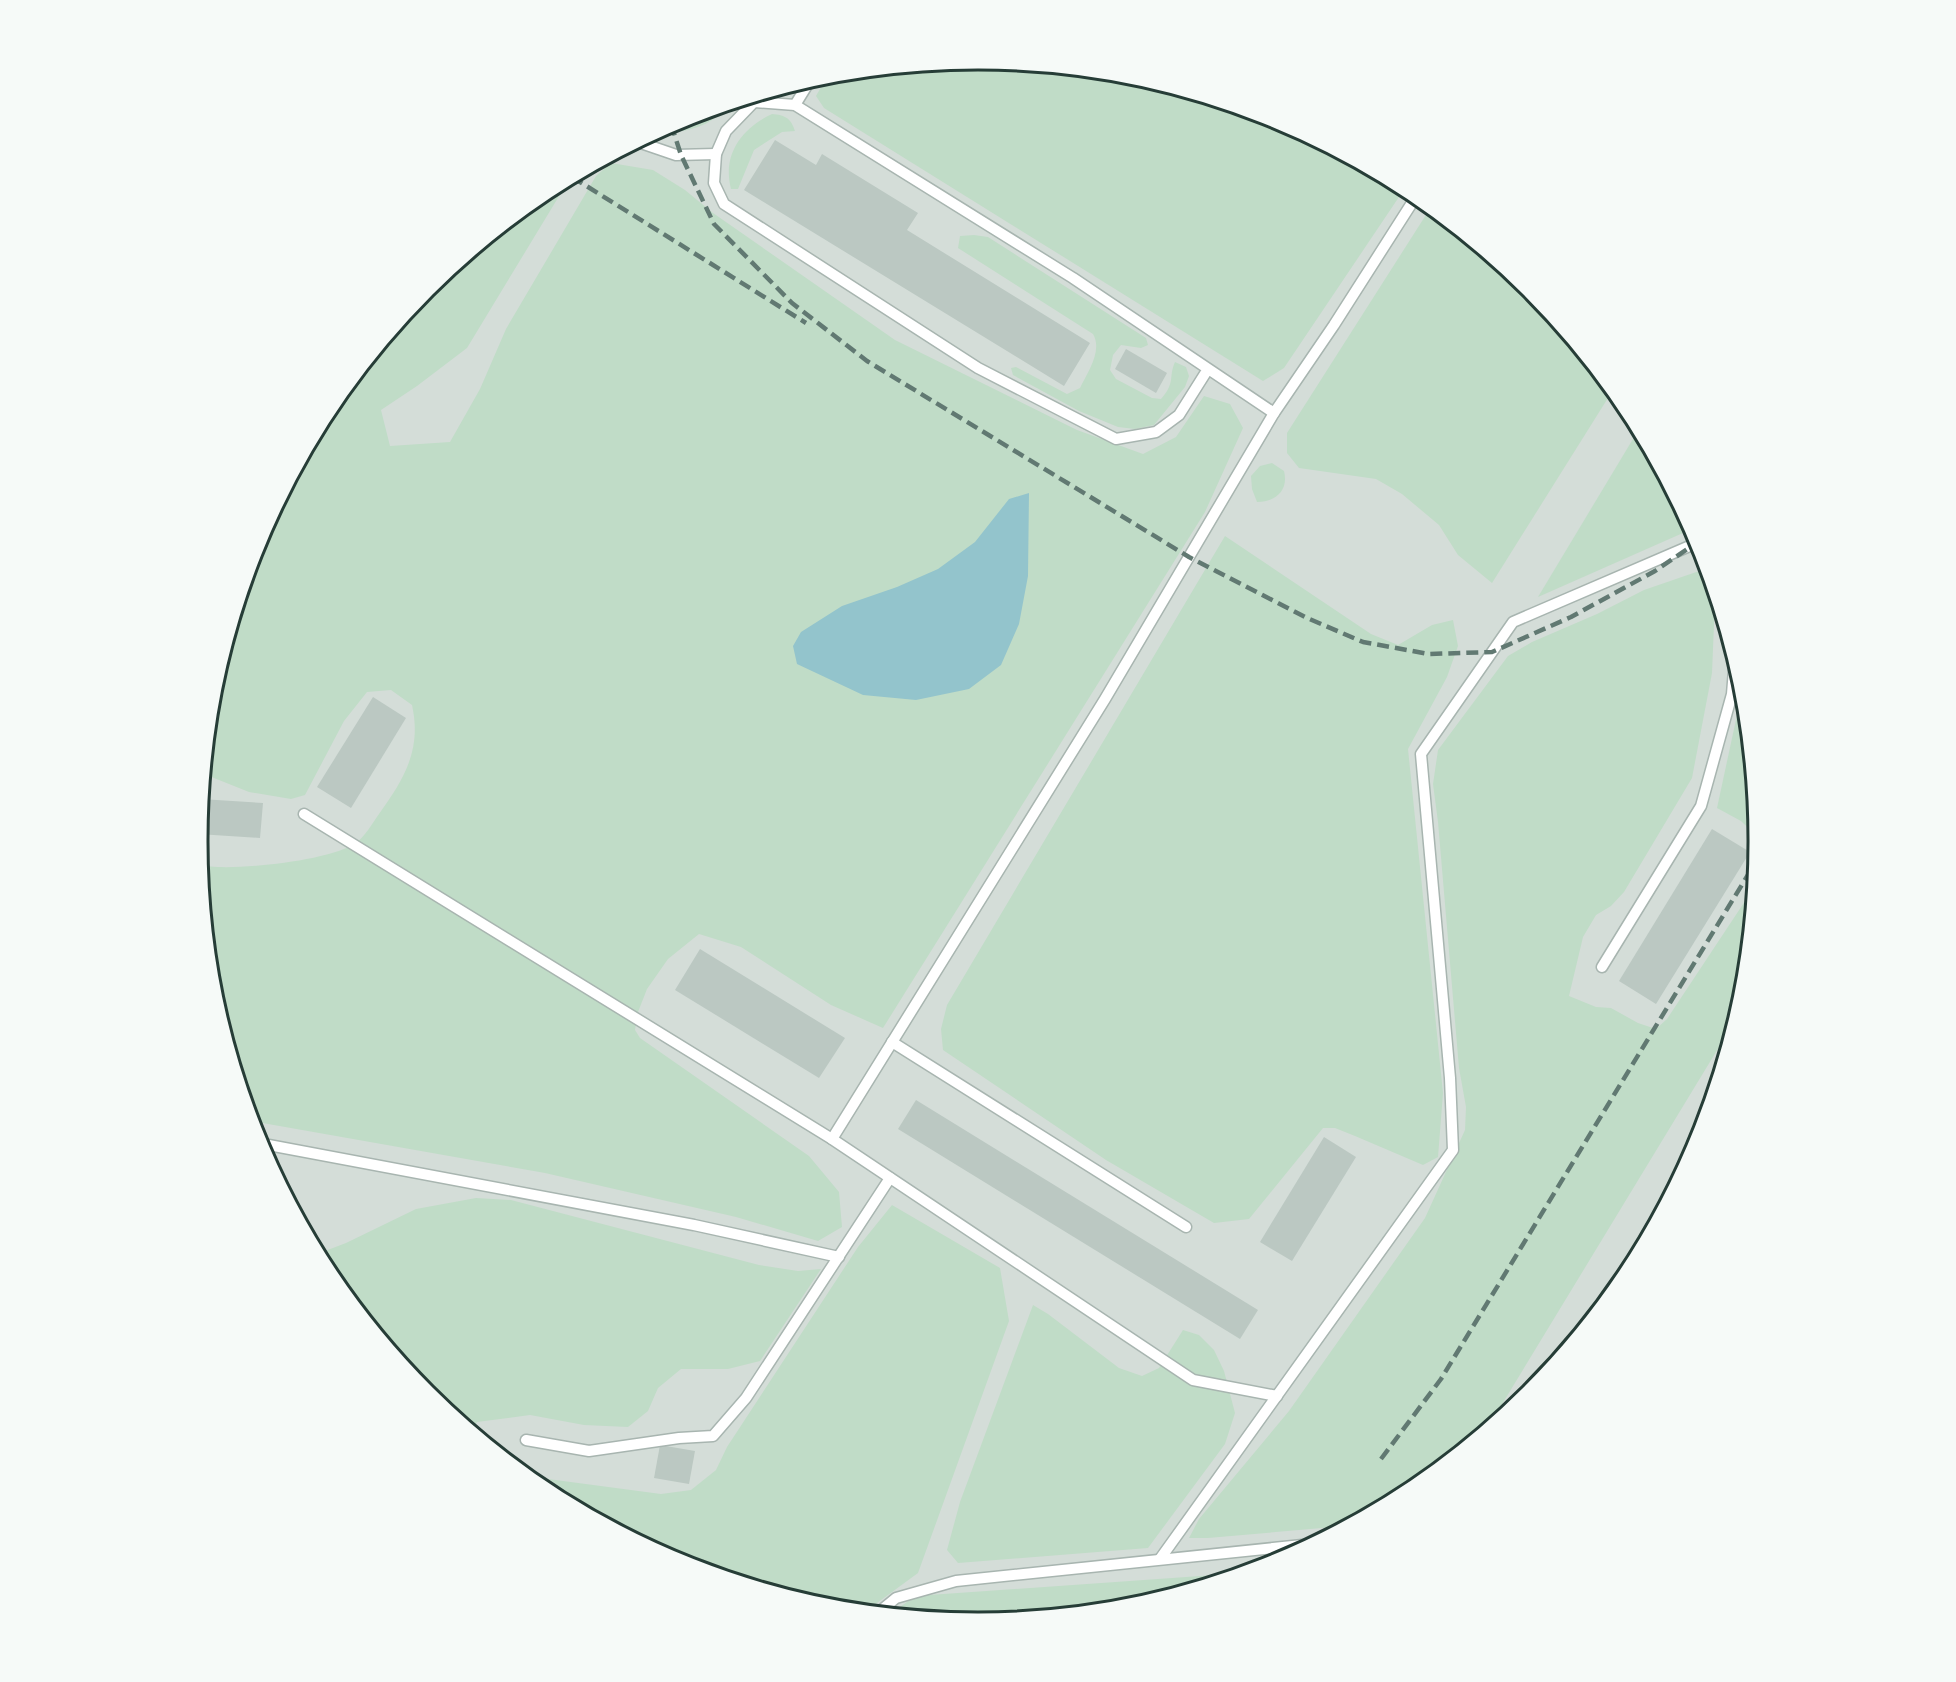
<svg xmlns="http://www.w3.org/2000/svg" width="1956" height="1682" font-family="Mulish,sans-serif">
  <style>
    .built { fill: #d4ddd8 }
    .green { fill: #c0dcc7 }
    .water { fill: #93c4cc }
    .building { fill: #bbc8c2 }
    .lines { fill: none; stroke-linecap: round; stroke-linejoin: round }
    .service-casing { stroke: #a8b5b0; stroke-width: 13 }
    .service { stroke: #fff; stroke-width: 10 }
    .rail { stroke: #617972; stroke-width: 4.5; stroke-dasharray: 12 6; stroke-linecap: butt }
    .rim { fill: none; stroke: #263d37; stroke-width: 3 }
  </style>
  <rect width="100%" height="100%" fill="#e5ede9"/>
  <!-- built -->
  <circle class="built" cx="978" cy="841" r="778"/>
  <!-- green -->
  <g class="green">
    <polygon points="978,60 1131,75 1277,120 1405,188 1284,368 1263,381 824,108 816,96 828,75"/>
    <path d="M733 103C713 121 702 129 674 132L666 127 679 119Z"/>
    <path d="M772 114C785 115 791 118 795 131L782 132 754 150 738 189H731C722 154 742 128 772 114Z"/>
    <path d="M611 163 653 170 685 190 713 213 895 340 1077 430 1143 454 1176 437 1204 396 1230 404 1243 428 1205 512 883 1028 831 1005 741 947 699 934 668 959 647 989 638 1012 635 1030 640 1038 809 1156 839 1192 842 1227 818 1241 736 1217 545 1173 251 1121 212 993 199 865C230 872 330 861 356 843 365 836 372 824 379 814 404 779 422 750 412 705L391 690 367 692 344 721 305 795 291 799 249 792 204 774 212 688 257 542 329 407 426 289 544 191 570 178 467 348 417 386 381 410 390 446 450 442 480 389 506 329 596 176Z"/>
    <polygon points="1431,207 1530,289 1613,390 1492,583 1458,555 1439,525 1402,494 1376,479 1299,468 1287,453 1287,433"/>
    <path d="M974 235 988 237 1146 338 1148 345 1141 348 1121 345 1113 355 1110 370 1116 379 1152 398 1161 399C1176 382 1168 378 1175 362L1186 367 1189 376 1185 387 1154 425 1135 429 1118 427 1079 411 1013 375 1011 368 1016 367 1067 394 1080 388C1087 373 1103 351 1093 334L958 248 960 236Z"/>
    <polygon points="1639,429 1692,529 1538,597"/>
    <path d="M1272 463 1284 471C1289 491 1275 502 1257 502L1252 489 1251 476 1260 466Z"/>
    <polygon points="1225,536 1371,634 1398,645 1432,625 1453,620 1458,646 1447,677 1408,749 1443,1093 1438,1157 1423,1165 1355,1136 1335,1128 1323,1128 1249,1219 1214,1223 1106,1160 943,1050 941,1029 947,1005"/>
    <polygon points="1705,569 1711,579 1715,600 1712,673 1692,778 1624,892 1611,906 1596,915 1583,937 1569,996 1596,1007 1611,1008 1638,1023 1656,1029 1667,1019 1755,886 1744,994 1736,1019 1487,1429 1412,1491 1345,1526 1208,1538 1189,1538 1199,1519 1289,1411 1425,1218 1465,1130 1466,1107 1459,1068 1438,822 1433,784 1438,750 1508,656 1532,642 1597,614 1644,590"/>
    <polygon points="1744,692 1759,838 1741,821 1717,808 1737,715"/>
    <polygon points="476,1198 511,1200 759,1265 798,1271 821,1269 760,1361 728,1369 681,1369 658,1388 648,1411 628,1427 584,1425 530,1415 477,1422 472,1432 426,1393 328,1275 317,1254 346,1243 416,1209"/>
    <polygon points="892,1205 1000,1268 1009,1321 918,1573 866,1611 825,1607 679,1562 544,1490 523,1473 533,1477 661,1494 691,1490 716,1470 727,1447 858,1247"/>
    <polygon points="1033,1305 1048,1314 1119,1368 1142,1376 1159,1368 1183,1330 1199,1335 1214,1350 1224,1371 1235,1413 1225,1444 1148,1548 958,1563 947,1550 960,1502"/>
    <polygon points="1243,1573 1130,1607 978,1622 892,1613 915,1596"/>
  </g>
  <!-- water -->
  <polygon class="water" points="1029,493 1028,576 1019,624 1001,665 969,689 916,700 863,695 797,664 793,646 801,632 842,606 897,587 938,569 975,542 1009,499"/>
  <!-- building -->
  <g class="building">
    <polygon points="775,140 816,165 822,154 918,213 907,230 1090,343 1064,386 744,190"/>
    <polygon points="1126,349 1167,373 1156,393 1115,369"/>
    <polygon points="373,697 406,718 351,808 317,787"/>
    <polygon points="201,799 263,803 260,838 198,834"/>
    <polygon points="1712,829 1750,852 1656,1004 1619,981"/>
    <polygon points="700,949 845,1038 819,1078 675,990"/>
    <polygon points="916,1100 1258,1310 1240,1339 898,1129"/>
    <polygon points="1324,1137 1356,1157 1292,1261 1260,1242"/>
    <polygon points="660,1445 695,1451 689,1484 654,1478"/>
  </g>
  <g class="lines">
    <!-- service casing -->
    <g class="service-casing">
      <g id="service">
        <polyline points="795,105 811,79"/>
        <polyline points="638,142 676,155 716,154"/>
        <polyline points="1208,369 1179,415 1156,432 1116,439 978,368 724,204 714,183 716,154 726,131 754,102 795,105 1073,278 1274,413"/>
        <polyline points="304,814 832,1139 1193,1380 1277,1396"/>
        <polyline points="1602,967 1701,806 1732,694 1735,658"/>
        <polyline points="892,1042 1186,1227"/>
        <polyline points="832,1139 1105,699 1274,413 1334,325 1417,195"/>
        <polyline points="258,1143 694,1225 839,1257"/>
        <polyline points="526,1440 589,1451 679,1438 713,1436 746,1398 890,1178"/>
        <polyline points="1160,1559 1453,1150 1450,1078 1421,754 1513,622 1699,542"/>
        <polyline points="879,1612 896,1598 956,1581 1312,1544"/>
      </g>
    </g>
    <!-- service -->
    <use href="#service" class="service"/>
    <!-- rail -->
    <g class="rail">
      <polyline points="671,124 681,155 714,224 792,303 867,361 1189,557 1305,617 1363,642 1429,654 1492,652 1571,617 1655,571 1699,541"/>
      <polyline points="572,177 806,323"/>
      <polyline points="1381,1459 1441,1379 1757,860"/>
    </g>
  </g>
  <!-- crop -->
  <path d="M0 0H1956V1682H0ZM978 70H978A770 770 0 0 1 1748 840V842A770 770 0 0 1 978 1612H978A770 770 0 0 1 208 842V840A770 770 0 0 1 978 70Z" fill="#f6faf8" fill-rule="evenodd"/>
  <path class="rim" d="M978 70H978A770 770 0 0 1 1748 840V842A770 770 0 0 1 978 1612H978A770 770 0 0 1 208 842V840A770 770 0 0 1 978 70Z"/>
</svg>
